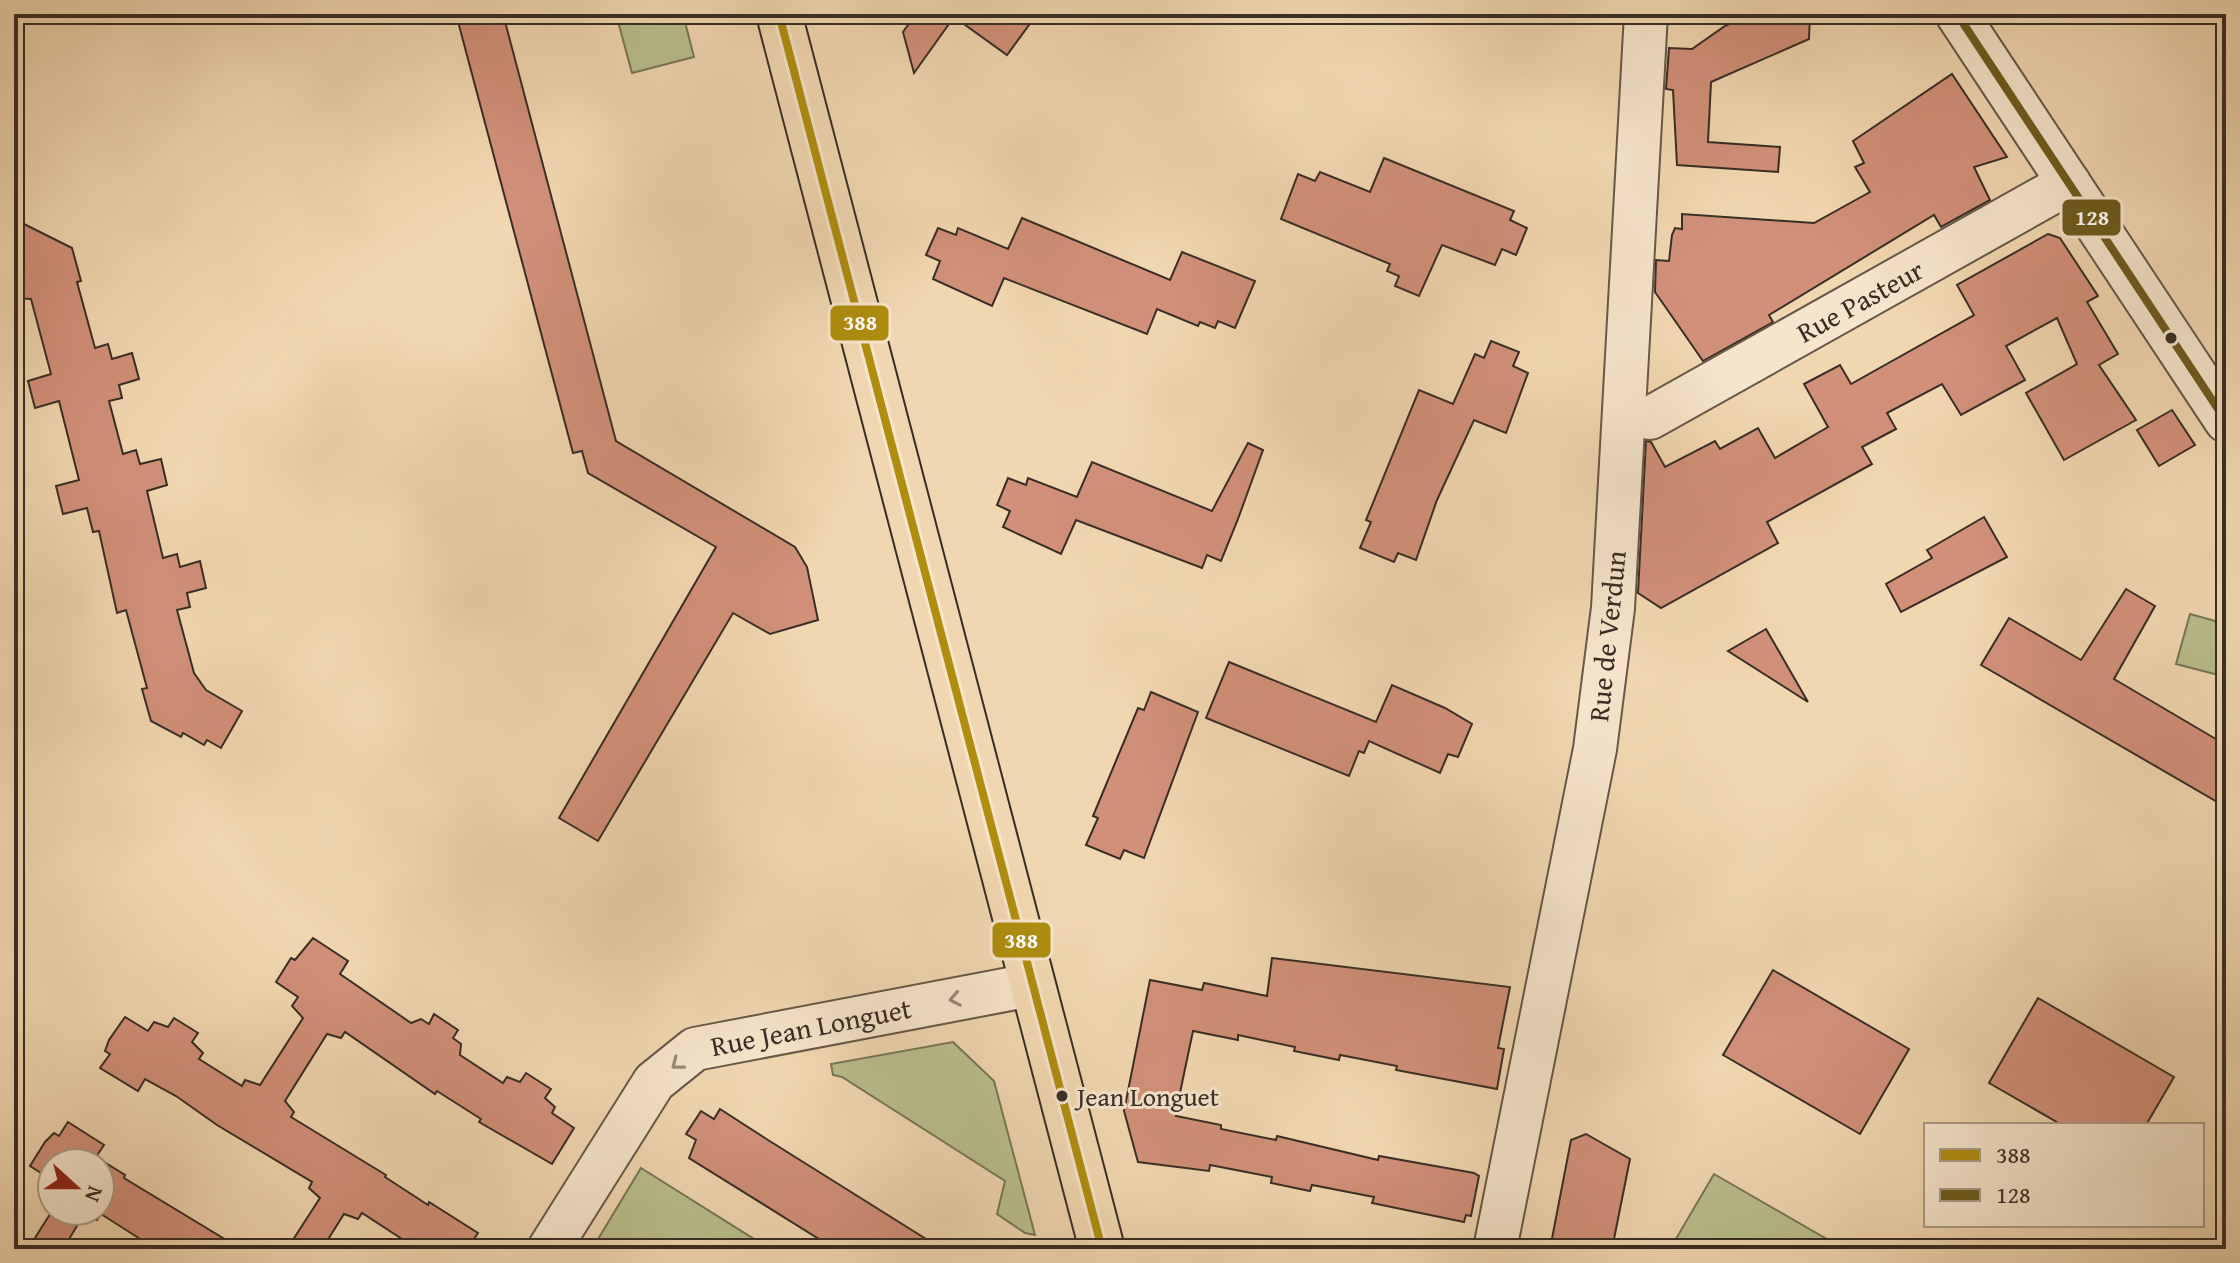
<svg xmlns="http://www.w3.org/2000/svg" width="2240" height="1263" font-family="'Gentium Book Plus',serif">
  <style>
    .green { fill: #b9be8c; stroke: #787658; stroke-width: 2 }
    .building { fill: #d2907a; stroke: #382e25; stroke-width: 2 }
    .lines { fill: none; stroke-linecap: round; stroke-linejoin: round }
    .minor-casing { stroke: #665848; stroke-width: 46 }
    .major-casing { stroke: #382e25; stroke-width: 48 }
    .minor { stroke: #f6e5cc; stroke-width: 42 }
    .major { stroke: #f1d7b1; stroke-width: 44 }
    .bus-1-casing { stroke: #f6e5cc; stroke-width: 14 }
    .bus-2-casing { stroke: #f6e5cc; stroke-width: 14 }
    .bus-1 { stroke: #af8d0f; stroke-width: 8 }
    .bus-2 { stroke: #6e5b1e; stroke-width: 8 }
    .oneway { stroke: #978a78 }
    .bus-dot { fill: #382e25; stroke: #f6e5cc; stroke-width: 3 }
    .labels { text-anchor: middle; stroke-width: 6; stroke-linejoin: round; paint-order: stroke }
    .bus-label { font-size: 26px; fill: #382e25; stroke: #f6e5cc; text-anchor: start }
    .street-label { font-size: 28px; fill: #382e25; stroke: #f6e5cc }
    .line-badge { stroke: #f6e5cc; stroke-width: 3 }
    .badge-label { font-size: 22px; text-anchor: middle; font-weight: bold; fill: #fff }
  </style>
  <rect width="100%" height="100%" fill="#f1d7b1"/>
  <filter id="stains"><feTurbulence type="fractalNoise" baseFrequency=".0025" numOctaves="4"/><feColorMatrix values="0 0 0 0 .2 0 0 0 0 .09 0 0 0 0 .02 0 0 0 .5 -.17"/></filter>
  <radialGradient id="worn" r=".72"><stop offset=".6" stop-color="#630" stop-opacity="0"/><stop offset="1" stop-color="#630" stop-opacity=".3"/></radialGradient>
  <!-- green -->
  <g class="green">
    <polygon points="616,14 683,14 694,57 632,73"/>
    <polygon points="2190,614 2226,624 2226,677 2176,664"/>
    <polygon points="953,1042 994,1081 1035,1235 1025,1233 997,1214 1005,1181 842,1077 833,1075 831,1064"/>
    <polygon points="641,1168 770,1249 592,1249"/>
    <polygon points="1714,1174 1844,1249 1670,1249"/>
  </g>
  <!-- building -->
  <g class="building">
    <polygon points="456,14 503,14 616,441 795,547 807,567 818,620 770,634 733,613 598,841 559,818 716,547 588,473 582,451 573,453"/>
    <polygon points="916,14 1037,14 1007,55 954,17 914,73 903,32"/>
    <polygon points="1753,14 1810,14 1809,39 1711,82 1708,142 1780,147 1778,172 1677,165 1673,90 1666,89 1669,48 1692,49 1725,26"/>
    <polygon points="1952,74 2007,157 1974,167 1990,200 1941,227 1934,215 1769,315 1773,322 1703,361 1655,292 1656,260 1669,261 1672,235 1675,228 1682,229 1682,214 1814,223 1870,192 1855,167 1864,163 1853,141"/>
    <polygon points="1384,158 1514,211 1510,220 1527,228 1516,255 1502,249 1495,265 1442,245 1419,296 1395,286 1399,276 1387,271 1390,264 1281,219 1298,174 1315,181 1320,172 1370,192"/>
    <polygon points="1022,218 1170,280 1182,252 1255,281 1235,328 1218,321 1215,328 1200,322 1198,326 1157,309 1147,334 1004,278 992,306 933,279 940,261 926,255 938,228 956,235 958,228 1008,249"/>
    <polygon points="14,219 72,248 81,281 77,282 95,348 108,344 112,359 132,353 139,379 119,385 122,398 109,401 123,454 136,450 140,464 161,459 167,485 147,491 163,558 177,554 180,567 200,561 206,588 187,593 190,607 177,610 194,673 206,690 242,711 221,748 207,740 204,745 183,733 181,737 151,721 142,689 147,688 126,610 117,613 99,531 93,532 87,508 63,514 56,486 79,480 59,401 35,408 28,381 51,374 31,299 14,298"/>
    <polygon points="2048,234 2060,238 2098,296 2087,302 2118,354 2099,365 2136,420 2064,460 2026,393 2077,364 2057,318 2006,346 2025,380 1961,415 1942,384 1887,413 1896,429 1862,447 1872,464 1767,522 1778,543 1661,608 1638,593 1646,441 1651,442 1665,467 1715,441 1720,449 1758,428 1775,458 1828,427 1804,384 1840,365 1851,384 1974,315 1957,285"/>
    <polygon points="1491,341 1519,352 1513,366 1528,373 1506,433 1474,420 1437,500 1416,560 1398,553 1394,562 1360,548 1371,522 1366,520 1419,390 1453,404 1475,354 1484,358"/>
    <polygon points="2172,410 2195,445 2159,466 2137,430"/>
    <polygon points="1248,443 1263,450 1238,519 1221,561 1207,555 1202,568 1076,520 1061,554 1003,527 1010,511 997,505 1008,478 1026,485 1028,478 1077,497 1092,462 1212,511"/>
    <polygon points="1984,517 2007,557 1901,612 1886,584 1932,558 1927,550"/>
    <polygon points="2126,589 2155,606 2114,679 2226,745 2226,807 1981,665 2009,618 2081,660"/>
    <polygon points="1766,629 1808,702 1728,651"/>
    <polygon points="1229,662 1376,722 1392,685 1445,708 1472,724 1458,757 1448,754 1440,773 1369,741 1364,753 1359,751 1349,776 1206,718"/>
    <polygon points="1151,692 1198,712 1144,858 1124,850 1120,859 1086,845 1098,818 1093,816 1138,708 1144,710"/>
    <polygon points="313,938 348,961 340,974 411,1023 421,1019 429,1024 434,1014 458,1030 453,1038 461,1044 460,1055 503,1083 507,1077 520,1082 526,1073 551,1089 545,1098 555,1107 552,1113 574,1128 552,1164 479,1122 481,1119 437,1091 435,1094 345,1032 341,1038 327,1034 285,1101 294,1112 291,1117 386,1175 385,1177 428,1205 429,1202 478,1233 467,1249 400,1249 405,1241 362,1213 358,1219 344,1214 322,1249 287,1249 320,1198 309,1188 312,1182 217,1125 176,1096 145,1079 138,1091 100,1068 110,1054 105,1051 109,1040 125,1017 148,1031 154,1022 168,1027 174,1018 198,1033 192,1042 203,1053 199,1059 242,1086 245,1080 260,1085 303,1018 292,1006 298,997 276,982 291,958 295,960"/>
    <polygon points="1272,958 1510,987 1498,1048 1504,1049 1497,1089 1396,1070 1397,1066 1340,1055 1339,1060 1294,1051 1295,1047 1238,1035 1238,1040 1193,1031 1181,1088 1176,1116 1221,1125 1221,1129 1276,1140 1277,1136 1378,1160 1379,1156 1474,1173 1479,1176 1471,1216 1466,1215 1464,1222 1372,1203 1374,1197 1312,1185 1310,1191 1271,1183 1272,1177 1210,1165 1209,1171 1138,1162 1124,1111 1150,980 1202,990 1204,983 1267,996"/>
    <polygon points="1773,970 1909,1049 1860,1134 1723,1055"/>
    <polygon points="2038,998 2174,1077 2146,1125 2062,1125 1989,1083"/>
    <polygon points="720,1109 768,1140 942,1249 835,1249 689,1158 696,1140 686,1134 701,1111 714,1119"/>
    <polygon points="68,1122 104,1145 96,1157 125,1175 124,1178 241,1249 156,1249 101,1214 97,1220 83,1216 63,1249 28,1249 52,1211 100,1211 100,1163 52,1163 52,1180 30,1166 45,1142 54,1133 59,1136"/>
    <polygon points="1586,1134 1630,1159 1612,1249 1550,1249 1571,1140"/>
  </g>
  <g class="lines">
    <!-- minor casing -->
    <g class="minor-casing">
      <g id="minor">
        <polyline points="1957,14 2226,421"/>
        <polyline points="1650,418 2069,183"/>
        <polyline points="549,1249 654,1082 695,1049 1031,985"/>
        <polyline points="1495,1249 1595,749 1613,608 1646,14"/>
      </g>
    </g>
    <!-- major casing -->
    <g class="major-casing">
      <polyline id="major" points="779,14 1102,1249"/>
    </g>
    <!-- minor -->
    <use href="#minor" class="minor"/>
    <!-- major -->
    <use href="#major" class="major"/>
    <!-- bus-1 casing -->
    <g class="bus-1-casing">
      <polyline id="bus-1" points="779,14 1102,1249"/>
    </g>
    <!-- bus-2 casing -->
    <g class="bus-2-casing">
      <polyline id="bus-2" points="1957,14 2226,421"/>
    </g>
    <!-- bus-1 -->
    <use href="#bus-1" class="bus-1"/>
    <!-- bus-2 -->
    <use href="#bus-2" class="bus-2"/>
  </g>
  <!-- one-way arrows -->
  <defs><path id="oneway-chevron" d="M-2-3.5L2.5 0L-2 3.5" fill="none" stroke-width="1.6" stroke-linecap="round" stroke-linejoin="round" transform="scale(2)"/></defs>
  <g class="oneway">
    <use href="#oneway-chevron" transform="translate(955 999) rotate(169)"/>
    <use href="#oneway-chevron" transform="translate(677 1064) rotate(142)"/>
  </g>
  <!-- markers -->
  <g class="bus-dot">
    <circle cx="2171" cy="338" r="7"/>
    <circle cx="1062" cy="1096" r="7"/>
  </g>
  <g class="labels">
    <!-- bus labels -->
    <g class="bus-label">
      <text x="1077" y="1106">Jean Longuet</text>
    </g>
    <!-- street labels -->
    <g class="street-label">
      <text transform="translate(1860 301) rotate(-29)" y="10">Rue Pasteur</text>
      <text transform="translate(1607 636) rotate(-84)" y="10">Rue de Verdun</text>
      <text transform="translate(811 1027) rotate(-11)" y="10">Rue Jean Longuet</text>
    </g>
  </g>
  <g class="line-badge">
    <rect x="2061" y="198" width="61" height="39" rx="8" fill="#6e5b1e"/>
    <rect x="829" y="304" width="61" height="38" rx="8" fill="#af8d0f"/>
    <rect x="991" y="921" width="61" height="38" rx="8" fill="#af8d0f"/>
  </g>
  <g class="badge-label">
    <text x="2092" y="225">128</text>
    <text x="860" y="330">388</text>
    <text x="1021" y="948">388</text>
  </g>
  <!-- margin -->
  <rect width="2240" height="1263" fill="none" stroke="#f1d7b1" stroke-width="48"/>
  <rect x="16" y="16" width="2208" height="1231" fill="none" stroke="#382e25" stroke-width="4"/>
  <rect x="24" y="24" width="2192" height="1215" fill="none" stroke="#382e25" stroke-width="2"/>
  <!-- legend -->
  <rect x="1924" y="1123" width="280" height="104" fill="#f6e5cc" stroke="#aa9c89" stroke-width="2"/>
  <rect x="1940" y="1149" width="40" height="12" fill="#af8d0f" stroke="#aa9c89" stroke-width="2"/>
  <text x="1996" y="1163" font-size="24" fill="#382e25">388</text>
  <rect x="1940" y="1189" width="40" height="12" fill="#6e5b1e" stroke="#aa9c89" stroke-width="2"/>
  <text x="1996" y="1203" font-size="24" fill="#382e25">128</text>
  <!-- north arrow -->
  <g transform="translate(76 1187) rotate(111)"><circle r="38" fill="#f6e5cc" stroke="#aa9c89" stroke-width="2"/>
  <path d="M0-6L14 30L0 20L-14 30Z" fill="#8f2418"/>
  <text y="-12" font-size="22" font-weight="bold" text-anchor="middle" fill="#382e25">N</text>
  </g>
  <rect width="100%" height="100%" filter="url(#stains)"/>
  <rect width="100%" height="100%" fill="url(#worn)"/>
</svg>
